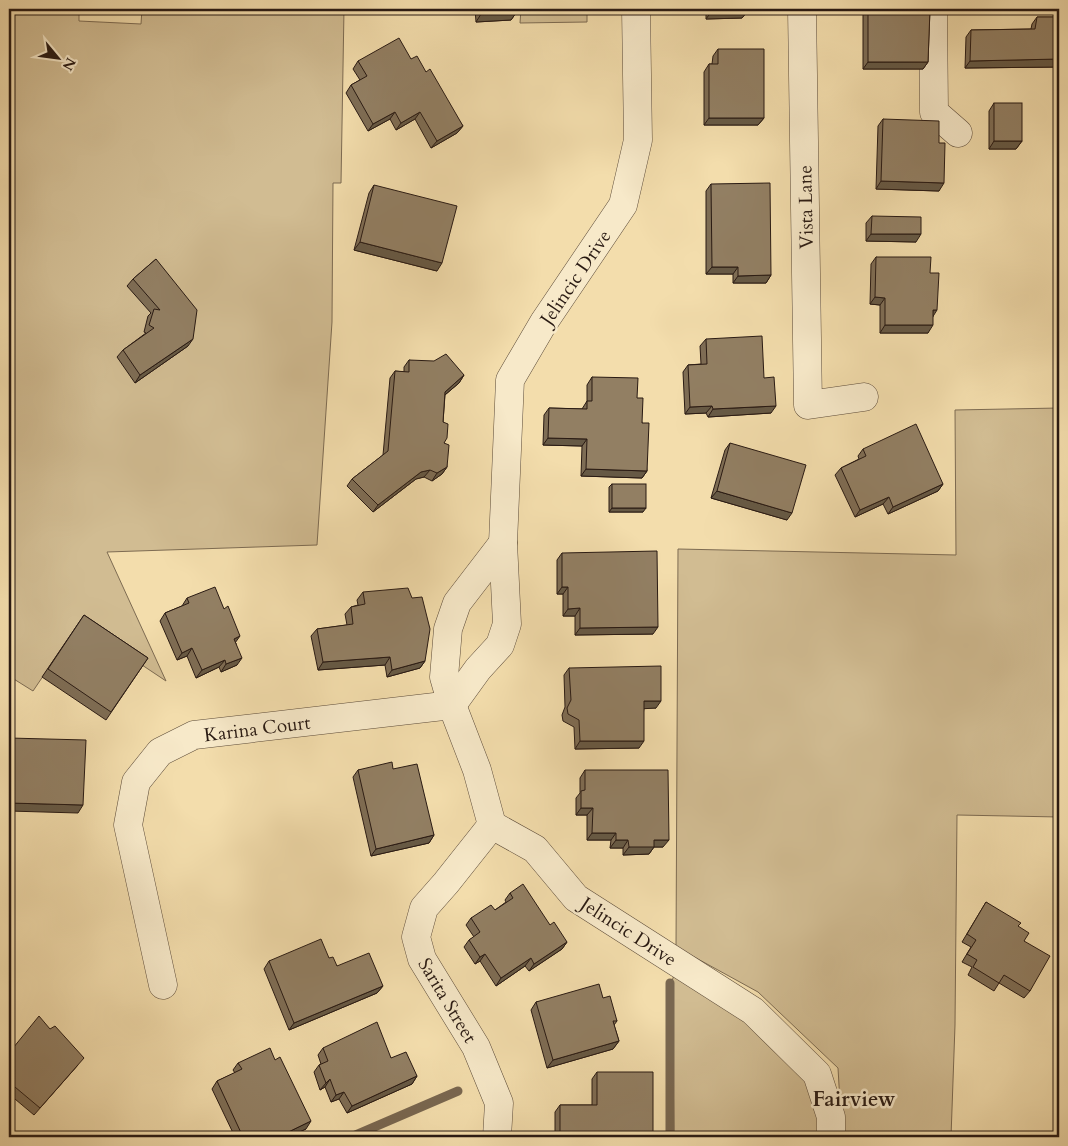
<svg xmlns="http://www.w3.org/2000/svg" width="1068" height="1146" font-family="Cardo,serif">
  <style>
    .green { fill: #d1bc92; stroke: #7d6b52 }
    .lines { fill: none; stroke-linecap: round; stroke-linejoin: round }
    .stream { stroke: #796750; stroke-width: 9 }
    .minor-casing { stroke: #5c4b39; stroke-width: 29 }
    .minor { stroke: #f7e9c9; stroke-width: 28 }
    .wall { fill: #7e6d55; stroke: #291a13 }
    .shaded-wall { fill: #665945; stroke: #291a13 }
    .building { fill: #927f63; stroke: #291a13 }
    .labels { text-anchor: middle; stroke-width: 5; stroke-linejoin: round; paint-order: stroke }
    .street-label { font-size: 19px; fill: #291a13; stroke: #f7e9c9 }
    .quarter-label { font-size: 21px; font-weight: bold; fill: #291a13; stroke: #f7e9c9 }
  </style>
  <rect width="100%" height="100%" fill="#f3ddac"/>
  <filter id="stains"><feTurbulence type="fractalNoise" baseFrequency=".004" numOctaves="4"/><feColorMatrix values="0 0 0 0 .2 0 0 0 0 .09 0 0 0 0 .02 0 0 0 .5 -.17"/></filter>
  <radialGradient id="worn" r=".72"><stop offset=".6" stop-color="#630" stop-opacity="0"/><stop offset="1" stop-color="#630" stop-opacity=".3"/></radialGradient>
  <!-- green -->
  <g class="green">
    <polygon points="9,9 79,9 79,21 141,24 142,9 344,9 341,183 333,183 332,322 317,545 107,552 166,681 79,623 33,691 9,676"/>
    <polygon points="521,9 587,9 587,22 520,23"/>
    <polygon points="1059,408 1059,817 957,815 955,1025 951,1137 842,1137 838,1068 758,992 676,947 678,549 956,555 955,410"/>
    <polygon points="676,969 760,1026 806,1076 823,1137 674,1137 672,981"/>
  </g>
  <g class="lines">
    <!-- stream -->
    <g class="stream">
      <polyline points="670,983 670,1137"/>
      <polyline points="351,1137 458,1091"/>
    </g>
    <!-- minor casing -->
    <g class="minor-casing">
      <g id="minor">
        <polyline points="802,9 808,405 864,397"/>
        <polyline points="933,9 934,112 958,133"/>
        <polyline points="503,543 457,603 448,629 444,677 452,705 477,770 492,825 535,849 576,898 753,1011 817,1074 831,1117 831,1137"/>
        <polyline points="452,705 478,669 500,645 507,624 503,543 510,380 544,322 623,205 638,140 636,9"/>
        <polyline points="492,825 446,883 424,908 416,937 422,959 476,1047 499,1103 497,1137"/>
        <polyline points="163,985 128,825 136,782 160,752 194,735 452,705"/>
      </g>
    </g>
    <!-- minor -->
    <use href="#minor" class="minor"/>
  </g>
  <!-- wall -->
  <g class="wall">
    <polygon points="475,9 516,9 516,13 511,20 476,22"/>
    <polygon points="706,9 747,9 748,11 742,18 706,19"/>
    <polygon points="863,9 930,9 928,62 923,69 863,69"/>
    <polygon points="1037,17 1059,17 1059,67 965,68 966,37 971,30 1031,29 1032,24"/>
    <polygon points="718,49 764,118 758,125 704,125 704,72 709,64 712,64 713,56"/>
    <polygon points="411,59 426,72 463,126 457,133 431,148 415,119 396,130 390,119 368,131 346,93 351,85 360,80 353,69 358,61"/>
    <polygon points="994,103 1022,141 1016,149 989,149 989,111"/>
    <polygon points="883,119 939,143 939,191 876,189 878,126"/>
    <polygon points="711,184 771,275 766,283 733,283 733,274 706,274 706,191"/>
    <polygon points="374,185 437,271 354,250 369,193"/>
    <polygon points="872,216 916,242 866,241 866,223"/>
    <polygon points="876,257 930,273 933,316 928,333 880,333 880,305 870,304 871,264"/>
    <polygon points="156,259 188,346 135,383 117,357 123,350 146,333 144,332 148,316 151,313 127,286 133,279"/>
    <polygon points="706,339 764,378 771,413 708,417 706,413 685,414 683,372 688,365 701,364 700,346"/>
    <polygon points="409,360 464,375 459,383 445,395 443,422 444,443 447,467 442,474 432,481 424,477 416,479 373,512 347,486 352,479 383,455 390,378 395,371 404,372 404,367"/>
    <polygon points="592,377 637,398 642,423 647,471 642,478 581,476 582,446 543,445 544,415 549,408 582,409 587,401 587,385"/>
    <polygon points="730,443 787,520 711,498 725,450"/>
    <polygon points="863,449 943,484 938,491 888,514 883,504 855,517 835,475 841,468 859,459 858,456"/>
    <polygon points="612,484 643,512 609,512 609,487"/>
    <polygon points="562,553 653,634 575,635 575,616 563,616 563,594 557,594 557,560"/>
    <polygon points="363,592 425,661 420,668 387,677 385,665 318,670 311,636 317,629 347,625 345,614 351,607 358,605 357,600"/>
    <polygon points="187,598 236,643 237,665 221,672 219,667 196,678 187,656 177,660 160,621 165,613 182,606"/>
    <polygon points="84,615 148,658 106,720 42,677"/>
    <polygon points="569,668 656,708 644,708 639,748 575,749 574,727 563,721 562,715 565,707 564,675"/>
    <polygon points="393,769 434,835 429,843 371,856 353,777 358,770"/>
    <polygon points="585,770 663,847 654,847 649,854 623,855 623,848 610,848 611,840 587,840 587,815 576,815 576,798 580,793 580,778"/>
    <polygon points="510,893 550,925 567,942 562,949 529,971 525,966 496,986 480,961 475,964 464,947 469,940 474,937 466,925 471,918 495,910 506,902 505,900"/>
    <polygon points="986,902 1018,926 1024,941 1030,991 1024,998 999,983 994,991 968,975 972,967 962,962 971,947 962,942"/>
    <polygon points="329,958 337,966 383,986 377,993 289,1030 264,969 269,961"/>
    <polygon points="603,998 617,1021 614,1025 619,1041 613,1049 547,1068 531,1010 536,1002"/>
    <polygon points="323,1048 391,1058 417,1076 412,1084 347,1113 339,1099 331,1102 325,1087 320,1090 314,1072 319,1065 321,1064 318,1055"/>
    <polygon points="9,1053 78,1065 34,1115 9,1094"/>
    <polygon points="238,1063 306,1129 288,1137 235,1137 212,1089 217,1081 235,1073 233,1070"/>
    <polygon points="597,1072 653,1137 555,1137 555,1112 560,1105 592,1105 592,1079"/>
  </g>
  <!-- shaded-wall -->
  <g class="shaded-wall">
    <polygon points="748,11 742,18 706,19 711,12"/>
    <polygon points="516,13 511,20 476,22 481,14"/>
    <polygon points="1059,59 1059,67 965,68 970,61"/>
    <polygon points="868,62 928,62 923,69 863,69"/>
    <polygon points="395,112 390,119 368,131 373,124"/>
    <polygon points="420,112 415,119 396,130 401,123"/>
    <polygon points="709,118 764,118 758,125 704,125"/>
    <polygon points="463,126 457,133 431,148 437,141"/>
    <polygon points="994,141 1022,141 1016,149 989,149"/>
    <polygon points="881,181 944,183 939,191 876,189"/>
    <polygon points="871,234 921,234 916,242 866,241"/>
    <polygon points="360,242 442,263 437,271 354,250"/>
    <polygon points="712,267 738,267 733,274 706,274"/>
    <polygon points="771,275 766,283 733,283 738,276"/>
    <polygon points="875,297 885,298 880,305 870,304"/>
    <polygon points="933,310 937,310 932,318"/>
    <polygon points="885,325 933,325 928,333 880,333"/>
    <polygon points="193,339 188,346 135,383 140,375"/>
    <polygon points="464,375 459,383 440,399 445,392"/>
    <polygon points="712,406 706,413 685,414 690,407"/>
    <polygon points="776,406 771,413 708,417 713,409"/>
    <polygon points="548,438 587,439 582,446 543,445"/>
    <polygon points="447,467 442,474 432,481 437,473"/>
    <polygon points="586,469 647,471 642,478 581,476"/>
    <polygon points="430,470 424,477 416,479 373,512 378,505 421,472"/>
    <polygon points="943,484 938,491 888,514 893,507"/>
    <polygon points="717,491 792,513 787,520 711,498"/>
    <polygon points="889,497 883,504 855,517 860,510"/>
    <polygon points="612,508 646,508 643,512 609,512"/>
    <polygon points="562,587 568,587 563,594 557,594"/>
    <polygon points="580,608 575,616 563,616 568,609"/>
    <polygon points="658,627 653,634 575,635 580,628"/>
    <polygon points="240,636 235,643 234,639"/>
    <polygon points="192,648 187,656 177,660 182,653"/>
    <polygon points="390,657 385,665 318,670 323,662"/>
    <polygon points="242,658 237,665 221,672 226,664"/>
    <polygon points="225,660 219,667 196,678 202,670"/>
    <polygon points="425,661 420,668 387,677 392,670"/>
    <polygon points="644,701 661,701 656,708 639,709"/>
    <polygon points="580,741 644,741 639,748 575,749"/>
    <polygon points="9,803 83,805 78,813 9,811"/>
    <polygon points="581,808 593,808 587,815 576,815"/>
    <polygon points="592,833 616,833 611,840 587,840"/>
    <polygon points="434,835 429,843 371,856 376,849"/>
    <polygon points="616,840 628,840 623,848 610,848"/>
    <polygon points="654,840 669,840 663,847 654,847 649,854 623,855 629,847"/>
    <polygon points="567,942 562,949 529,971 534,964"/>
    <polygon points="485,954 480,961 475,964 480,957"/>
    <polygon points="531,958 525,966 496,986 501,978"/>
    <polygon points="383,986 377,993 289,1030 294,1023"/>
    <polygon points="619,1041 613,1049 547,1068 553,1060"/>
    <polygon points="417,1076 412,1084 347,1113 352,1106"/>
    <polygon points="330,1079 325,1087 320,1090 326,1083"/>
    <polygon points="344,1092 339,1099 331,1102 336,1095"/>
    <polygon points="311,1121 306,1129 288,1137 278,1137"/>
  </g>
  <!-- building -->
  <g class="building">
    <polygon points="480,9 516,9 516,13 481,14"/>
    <polygon points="711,9 747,9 748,11 711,12"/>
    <polygon points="868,9 930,9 928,62 868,62"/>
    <polygon points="1037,17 1059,17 1059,59 970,61 971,30 1035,29"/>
    <polygon points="399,38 411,59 417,56 426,72 430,69 463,126 437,141 420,112 401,123 395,112 373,124 351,85 367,76 358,61"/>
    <polygon points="718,49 764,49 764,118 709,118 709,64 718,64"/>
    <rect x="994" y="103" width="28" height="38"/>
    <polygon points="883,119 939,121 939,143 945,143 944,183 881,181"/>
    <polygon points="770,183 771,275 738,276 738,267 712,267 711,184"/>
    <polygon points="374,185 457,206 442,263 360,242"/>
    <polygon points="872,216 921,217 921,234 871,234"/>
    <polygon points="876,257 931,257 930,273 939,273 937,310 933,310 933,325 885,325 885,298 875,297"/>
    <polygon points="156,259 197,310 193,339 140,375 123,350 154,328 149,325 154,309 160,310 133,279"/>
    <polygon points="762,336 764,378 774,377 776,406 713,409 712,406 690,407 688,365 707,364 706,339"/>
    <polygon points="446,354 464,375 445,392 443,422 448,424 447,438 444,443 449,445 447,467 437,473 430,470 421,472 378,505 352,479 388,451 395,371 409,372 409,360 434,361"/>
    <polygon points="592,377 638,378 637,398 643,398 642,423 649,423 647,471 586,469 587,439 548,438 549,408 587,409 587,401 592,401"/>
    <polygon points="916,424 943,484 893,507 889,497 860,510 841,468 866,456 863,449"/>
    <polygon points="730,443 806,465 792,513 717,491"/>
    <rect x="612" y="484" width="34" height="24"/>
    <polygon points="657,551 658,627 580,628 580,608 568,609 568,587 562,587 562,553"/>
    <polygon points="215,587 224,609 228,606 240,636 234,639 242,658 226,664 225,660 202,670 192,648 182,653 165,613 189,603 187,598"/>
    <polygon points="408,588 412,598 422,597 430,629 425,661 392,670 390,657 323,662 317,629 353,624 351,607 365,604 363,592"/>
    <polygon points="84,615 148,658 111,712 48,669"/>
    <polygon points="661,666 661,701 644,701 644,741 580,741 579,720 568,714 567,708 571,700 569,668"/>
    <polygon points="9,738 86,740 83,805 9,803"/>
    <polygon points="392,762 393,769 417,764 434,835 376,849 358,770"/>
    <polygon points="585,770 668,770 669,840 654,840 654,847 629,847 628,840 616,840 616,833 592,833 593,808 581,808 581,791 585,790"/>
    <polygon points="523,884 550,925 554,922 567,942 534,964 531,958 501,978 485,954 480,957 469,940 480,932 471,918 491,905 495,910 513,898 510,893"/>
    <polygon points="986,902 1021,923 1018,926 1029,933 1024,941 1050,956 1030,991 1004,975 999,983 973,967 977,960 967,954 976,940 967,934"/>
    <polygon points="321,939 329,958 333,957 337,966 369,953 383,986 294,1023 269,961"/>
    <polygon points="599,984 603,998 610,996 617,1021 613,1021 619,1041 553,1060 536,1002"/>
    <polygon points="39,1016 50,1029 55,1026 84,1058 40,1108 9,1082 9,1053"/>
    <polygon points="377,1022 391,1058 406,1052 417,1076 352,1106 344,1092 336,1095 330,1079 326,1083 319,1065 328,1061 323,1048"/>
    <polygon points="270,1048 275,1060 280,1057 311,1121 278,1137 243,1137 217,1081 242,1069 238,1063"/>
    <polygon points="597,1072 653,1072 653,1137 560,1137 560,1105 597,1105"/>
  </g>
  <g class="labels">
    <!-- street labels -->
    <g class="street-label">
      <text transform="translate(805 207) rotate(-91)" y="7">Vista Lane</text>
      <text transform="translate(575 277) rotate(-56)" y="7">Jelincic Drive</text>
      <text transform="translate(257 728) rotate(-7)" y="7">Karina Court</text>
      <text transform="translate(629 931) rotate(33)" y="7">Jelincic Drive</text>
      <text transform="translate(448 1000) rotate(59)" y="7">Sarita Street</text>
    </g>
    <!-- quarter labels -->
    <g class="quarter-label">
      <text x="854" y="1106">Fairview</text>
    </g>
  </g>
  <!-- margin -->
  <rect width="1068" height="1146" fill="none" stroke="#f3ddac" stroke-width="30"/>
  <rect x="10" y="10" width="1048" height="1126" fill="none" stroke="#291a13" stroke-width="2.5"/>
  <rect x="15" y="15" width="1038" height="1116" fill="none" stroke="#291a13"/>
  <!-- north arrow -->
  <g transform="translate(58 58) rotate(119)" stroke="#f7e9c9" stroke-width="4" paint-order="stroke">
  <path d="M0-4L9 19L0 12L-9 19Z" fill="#291a13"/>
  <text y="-8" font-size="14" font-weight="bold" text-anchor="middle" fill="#291a13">N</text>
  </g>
  <rect width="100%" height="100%" filter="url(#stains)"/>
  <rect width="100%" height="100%" fill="url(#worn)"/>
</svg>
